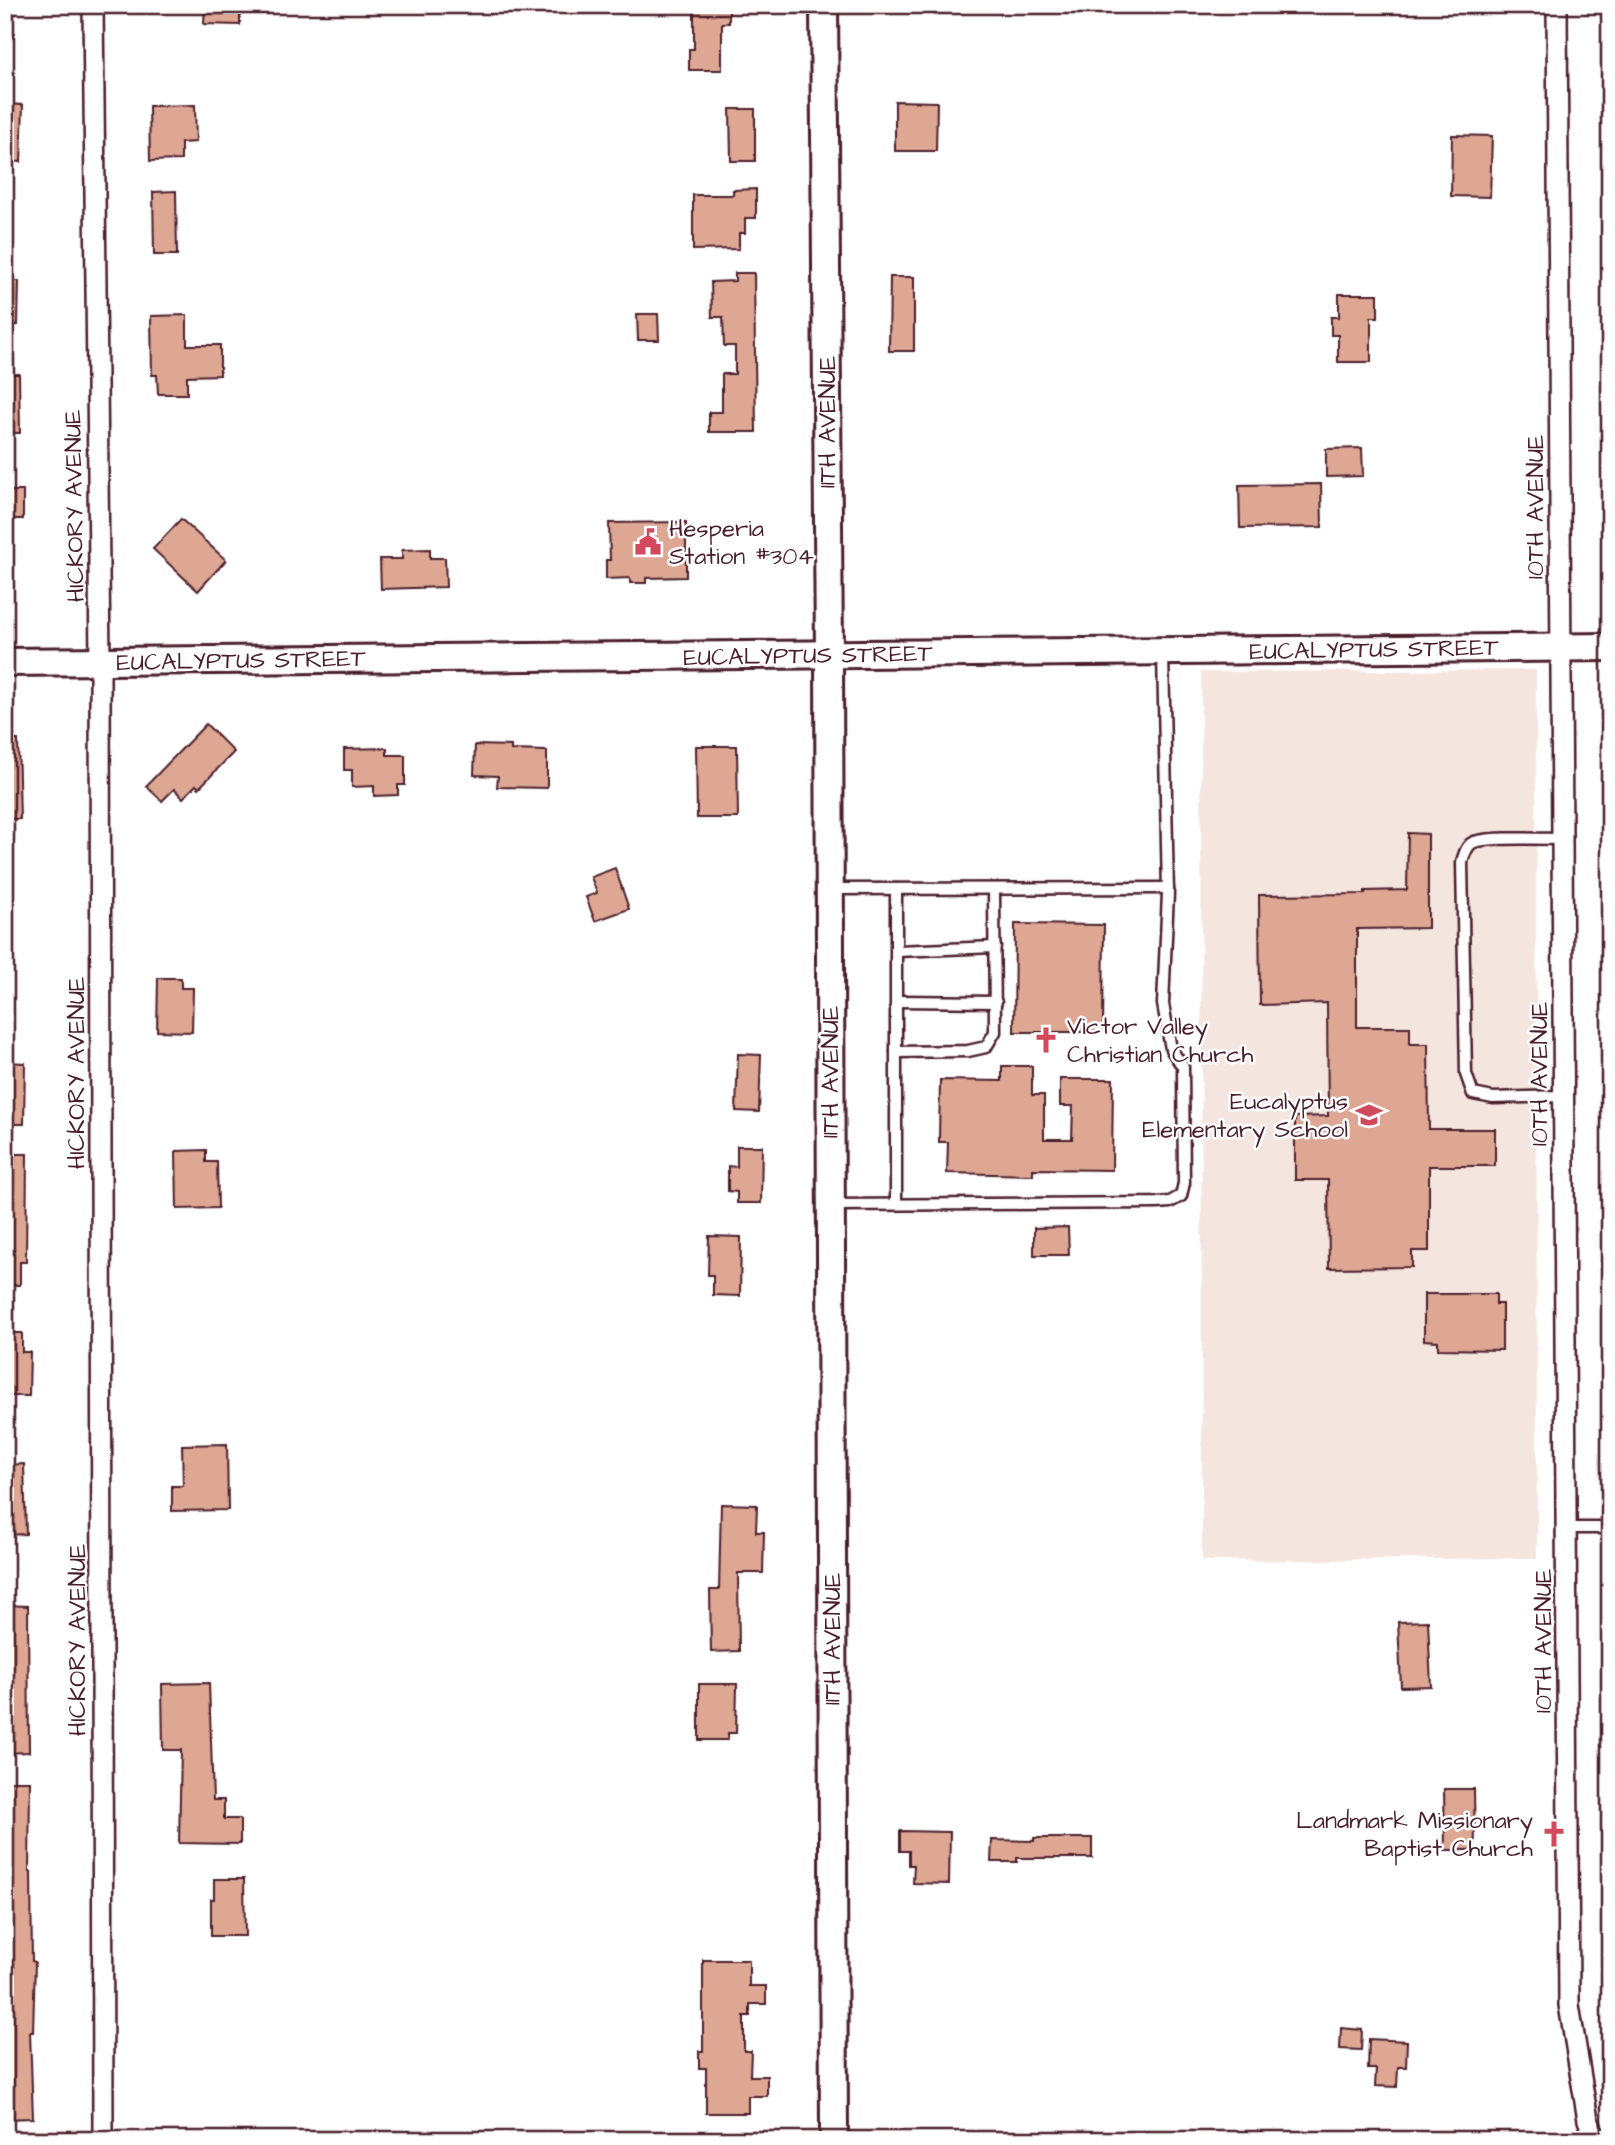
<svg xmlns="http://www.w3.org/2000/svg" width="1615" height="2145" font-family="'Architects Daughter',sans-serif">
  <style>
    .built { fill: #f5e5df }
    .building { fill: #dea794; stroke: #4a1f2b; stroke-width: 2 }
    .lines { fill: none; stroke-linecap: round; stroke-linejoin: round }
    .lane-casing { stroke: #4a1f2b; stroke-width: 15 }
    .street-casing { stroke: #4a1f2b; stroke-width: 24 }
    .secondary-casing { stroke: #4a1f2b; stroke-width: 32 }
    .lane { stroke: #fff; stroke-width: 10 }
    .street { stroke: #fff; stroke-width: 19 }
    .secondary { stroke: #fff; stroke-width: 26 }
    .labels { text-anchor: middle; stroke-width: 5; stroke-linejoin: round; paint-order: stroke }
    .street-label { font-size: 24px; fill: #4a1f2b; stroke: #fff }
    .poi-label { font-size: 24px; fill: #4a1f2b; stroke: #fff; text-anchor: start }
  </style>
  <rect width="100%" height="100%" fill="#fff"/>
  <filter id="ink" filterUnits="userSpaceOnUse"><feTurbulence type="fractalNoise" baseFrequency=".0143" numOctaves="2"/><feDisplacementMap in="SourceGraphic" scale="14" xChannelSelector="R" yChannelSelector="G"/><feConvolveMatrix kernelMatrix="1 2 1 2 8 2 1 2 1" color-interpolation-filters="sRGB"/></filter>
  <g filter="url(#ink)">
    <!-- built -->
    <polygon class="built" points="1536,670 1537,1558 1202,1561 1201,672"/>
    <!-- building -->
    <g class="building">
      <polygon points="205,5 240,5 240,25 204,24"/>
      <polygon points="694,5 729,5 729,23 722,23 722,70 689,70 689,49 694,49"/>
      <polygon points="895,101 937,102 936,151 895,151"/>
      <polygon points="5,104 23,105 21,162 5,161"/>
      <polygon points="195,105 196,142 181,143 181,160 150,161 149,106"/>
      <polygon points="730,109 755,109 755,161 731,161"/>
      <polygon points="1452,135 1492,136 1490,197 1451,196"/>
      <polygon points="756,189 756,218 745,218 745,233 739,233 739,249 693,250 693,195 733,195 733,190"/>
      <polygon points="176,191 177,255 154,255 153,192"/>
      <polygon points="735,273 754,273 756,432 709,432 709,412 722,412 722,374 735,374 735,346 724,346 723,317 712,317 711,282 735,281"/>
      <polygon points="890,277 914,277 914,351 889,351"/>
      <polygon points="5,281 19,281 18,325 5,325"/>
      <polygon points="1339,294 1378,294 1378,317 1371,317 1371,362 1338,362 1338,335 1331,335 1331,317 1339,317"/>
      <polygon points="637,314 658,314 659,340 638,340"/>
      <polygon points="187,315 187,345 220,345 220,375 187,376 187,394 158,394 157,375 152,375 151,316"/>
      <polygon points="5,374 19,374 20,433 5,433"/>
      <polygon points="1362,448 1363,476 1326,477 1326,449"/>
      <polygon points="1321,484 1322,527 1240,528 1239,485"/>
      <rect x="5" y="491" width="18" height="28"/>
      <polygon points="181,519 226,560 198,591 153,549"/>
      <polygon points="686,522 686,577 646,578 646,583 630,583 630,578 606,579 606,560 610,560 609,523"/>
      <polygon points="430,549 430,558 445,558 446,587 381,589 380,559 402,559 402,550"/>
      <polygon points="206,724 234,752 199,788 196,785 183,798 174,789 162,801 146,786"/>
      <polygon points="5,740 18,740 20,819 5,819"/>
      <polygon points="475,745 511,746 511,750 547,751 547,788 497,787 498,776 474,775"/>
      <polygon points="696,746 737,746 738,818 697,818"/>
      <polygon points="387,748 387,755 405,755 405,785 398,785 398,795 374,796 374,786 352,787 352,770 344,770 344,749"/>
      <polygon points="1408,833 1428,834 1428,928 1357,929 1357,1027 1410,1027 1410,1044 1428,1044 1429,1129 1495,1129 1495,1166 1429,1166 1429,1251 1412,1251 1412,1267 1329,1268 1328,1180 1295,1180 1295,1117 1328,1116 1327,1003 1260,1005 1259,895 1365,894 1365,891 1407,890"/>
      <polygon points="615,868 629,909 595,921 586,897 597,893 591,877"/>
      <polygon points="1015,924 1104,925 1103,1032 1014,1032"/>
      <polygon points="158,978 181,978 181,988 193,988 192,1032 157,1031"/>
      <polygon points="738,1054 761,1055 759,1112 736,1111"/>
      <polygon points="5,1062 25,1063 24,1124 5,1124"/>
      <polygon points="1002,1066 1032,1066 1032,1095 1044,1095 1044,1139 1072,1139 1073,1106 1060,1106 1060,1079 1113,1079 1112,1170 1033,1169 1033,1175 947,1173 948,1142 939,1142 940,1080 1002,1081"/>
      <polygon points="737,1146 762,1146 761,1203 737,1203 737,1192 728,1191 728,1166 737,1167"/>
      <polygon points="206,1150 206,1162 217,1162 218,1208 177,1209 176,1151"/>
      <polygon points="5,1154 27,1154 26,1262 20,1262 20,1285 5,1285"/>
      <polygon points="1068,1227 1069,1255 1034,1255 1034,1228"/>
      <polygon points="709,1236 741,1237 740,1296 713,1295 713,1275 708,1275"/>
      <polygon points="1424,1294 1496,1294 1496,1304 1502,1304 1502,1350 1438,1349 1438,1341 1424,1340"/>
      <polygon points="5,1333 22,1333 22,1352 30,1352 29,1396 5,1396"/>
      <polygon points="227,1444 228,1510 172,1511 172,1486 183,1486 182,1445"/>
      <polygon points="24,1464 26,1534 5,1535 5,1465"/>
      <polygon points="721,1504 757,1505 756,1532 764,1532 763,1573 738,1573 739,1651 711,1652 710,1590 719,1590"/>
      <polygon points="5,1605 28,1606 29,1752 5,1753"/>
      <polygon points="1428,1621 1431,1686 1401,1687 1398,1622"/>
      <polygon points="209,1683 213,1800 224,1800 224,1819 240,1819 240,1844 179,1843 181,1750 163,1750 162,1684"/>
      <polygon points="699,1684 737,1684 736,1733 728,1733 728,1740 699,1740"/>
      <polygon points="10,1781 30,1781 29,1872 31,1872 32,1961 35,1962 33,2032 30,2032 33,2118 5,2119 5,1800 10,1800"/>
      <polygon points="1444,1789 1474,1789 1475,1850 1445,1850"/>
      <polygon points="900,1831 950,1832 949,1884 913,1883 914,1865 909,1865 909,1851 900,1851"/>
      <polygon points="1034,1838 1092,1838 1092,1858 1017,1858 1017,1862 991,1862 992,1840 1034,1841"/>
      <polygon points="214,1879 244,1879 245,1936 211,1936 211,1899 214,1899"/>
      <polygon points="703,1960 749,1960 749,1986 766,1986 766,2004 750,2004 750,2016 744,2016 744,2051 751,2051 750,2076 767,2076 767,2096 748,2096 748,2113 706,2113 706,2068 699,2068 699,2051 703,2051"/>
      <polygon points="1341,2028 1362,2030 1361,2050 1340,2049"/>
      <polygon points="1369,2039 1407,2041 1406,2067 1398,2067 1397,2087 1375,2086 1376,2069 1368,2069"/>
    </g>
    <g class="lines">
      <!-- lane casing -->
      <g class="lane-casing">
        <g id="lane">
          <path d="M1562 839C1544 839 1485 836 1472 843 1466 847 1464 855 1462 862L1466 1074 1473 1094 1493 1098 1563 1096"/>
          <polyline points="830,889 1168,888"/>
          <polyline points="896,889 896,1204"/>
          <polyline points="897,951 995,947"/>
          <polyline points="897,1001 996,1002"/>
          <polyline points="896,1052 968,1051 986,1047 995,1032 994,889"/>
          <polyline points="831,1205 1157,1203 1170,1202 1181,1196 1184,1183 1183,1067 1171,1049 1163,1004 1168,893 1163,654"/>
          <polyline points="1566,1528 1610,1528"/>
        </g>
      </g>
      <!-- street casing -->
      <g class="street-casing">
        <g id="street">
          <polyline points="93,5 100,661 103,2140"/>
          <polyline points="1557,5 1569,2005 1588,2120 1597,2140"/>
        </g>
      </g>
      <!-- secondary casing -->
      <g class="secondary-casing">
        <g id="secondary">
          <polyline points="824,5 829,654 834,2140"/>
          <polyline points="5,662 1610,647"/>
        </g>
      </g>
      <!-- lane -->
      <use href="#lane" class="lane"/>
      <!-- street -->
      <use href="#street" class="street"/>
      <!-- secondary -->
      <use href="#secondary" class="secondary"/>
    </g>
  </g>
  <!-- icons -->
  <defs>
    <g id="civic-bare" transform="scale(2.1)"><path d="M-.6-6.5H3V-4.5H.6V-3L4-1V1h2V6H-6V1h2V-1L-.6-3ZM-1.2 2.5V6h2.4V2.5Z" fill="#d1495b" stroke="#fff" stroke-width="2.5" paint-order="stroke"/></g>
    <g id="church-bare" transform="scale(2.1)"><path d="M-1.2-6h2.4v3.5h3.3v2.4h-3.3V6h-2.4V-.1h-3.3v-2.4h3.3Z" fill="#d1495b" stroke="#fff" stroke-width="2.5" paint-order="stroke"/></g>
    <g id="school-bare" transform="scale(2.1)"><path d="M0-5L7-2L0 1L-7-2ZM-4 1L0 2.5L4 1V4Q0 6-4 4Z" fill="#d1495b" stroke="#fff" stroke-width="2.5" paint-order="stroke"/></g>
  </defs>
  <g fill-rule="evenodd">
    <use href="#civic-bare" x="648" y="542"/>
    <use href="#church-bare" x="1046" y="1040"/>
    <use href="#school-bare" x="1369" y="1115"/>
    <use href="#church-bare" x="1554" y="1834"/>
  </g>
  <g class="labels">
    <!-- street labels -->
    <g class="street-label">
      <text transform="translate(827 422) rotate(-90)" y="8">11TH AVENUE</text>
      <text transform="translate(74 506) rotate(-91)" y="8">HICKORY AVENUE</text>
      <text transform="translate(1535 507) rotate(-90)" y="8">10TH AVENUE</text>
      <text transform="translate(1374 649) rotate(-1)" y="8">EUCALYPTUS STREET</text>
      <text transform="translate(808 655) rotate(-1)" y="8">EUCALYPTUS STREET</text>
      <text transform="translate(241 660) rotate(-1)" y="8">EUCALYPTUS STREET</text>
      <text transform="translate(830 1072) rotate(-90)" y="8">11TH AVENUE</text>
      <text transform="translate(76 1073) rotate(-90)" y="8">HICKORY AVENUE</text>
      <text transform="translate(1539 1074) rotate(-90)" y="8">10TH AVENUE</text>
      <text transform="translate(832 1639) rotate(-90)" y="8">11TH AVENUE</text>
      <text transform="translate(77 1640) rotate(-90)" y="8">HICKORY AVENUE</text>
      <text transform="translate(1543 1641) rotate(-90)" y="8">10TH AVENUE</text>
    </g>
    <!-- poi labels -->
    <g class="poi-label">
      <text x="669" y="536">Hesperia<tspan x="669" dy="28">Station #304</tspan></text>
      <text x="1067" y="1034">Victor Valley<tspan x="1067" dy="28">Christian Church</tspan></text>
      <text x="1348" y="1109" text-anchor="end">Eucalyptus<tspan x="1348" dy="28">Elementary School</tspan></text>
      <text x="1533" y="1828" text-anchor="end">Landmark Missionary<tspan x="1533" dy="28">Baptist Church</tspan></text>
    </g>
  </g>
  <!-- margin -->
  <rect width="1615" height="2145" fill="none" stroke="#fff" stroke-width="28"/>
  <rect x="14" y="14" width="1587" height="2117" fill="none" stroke="#4a1f2b" stroke-width="2.5" filter="url(#ink)"/>
</svg>
